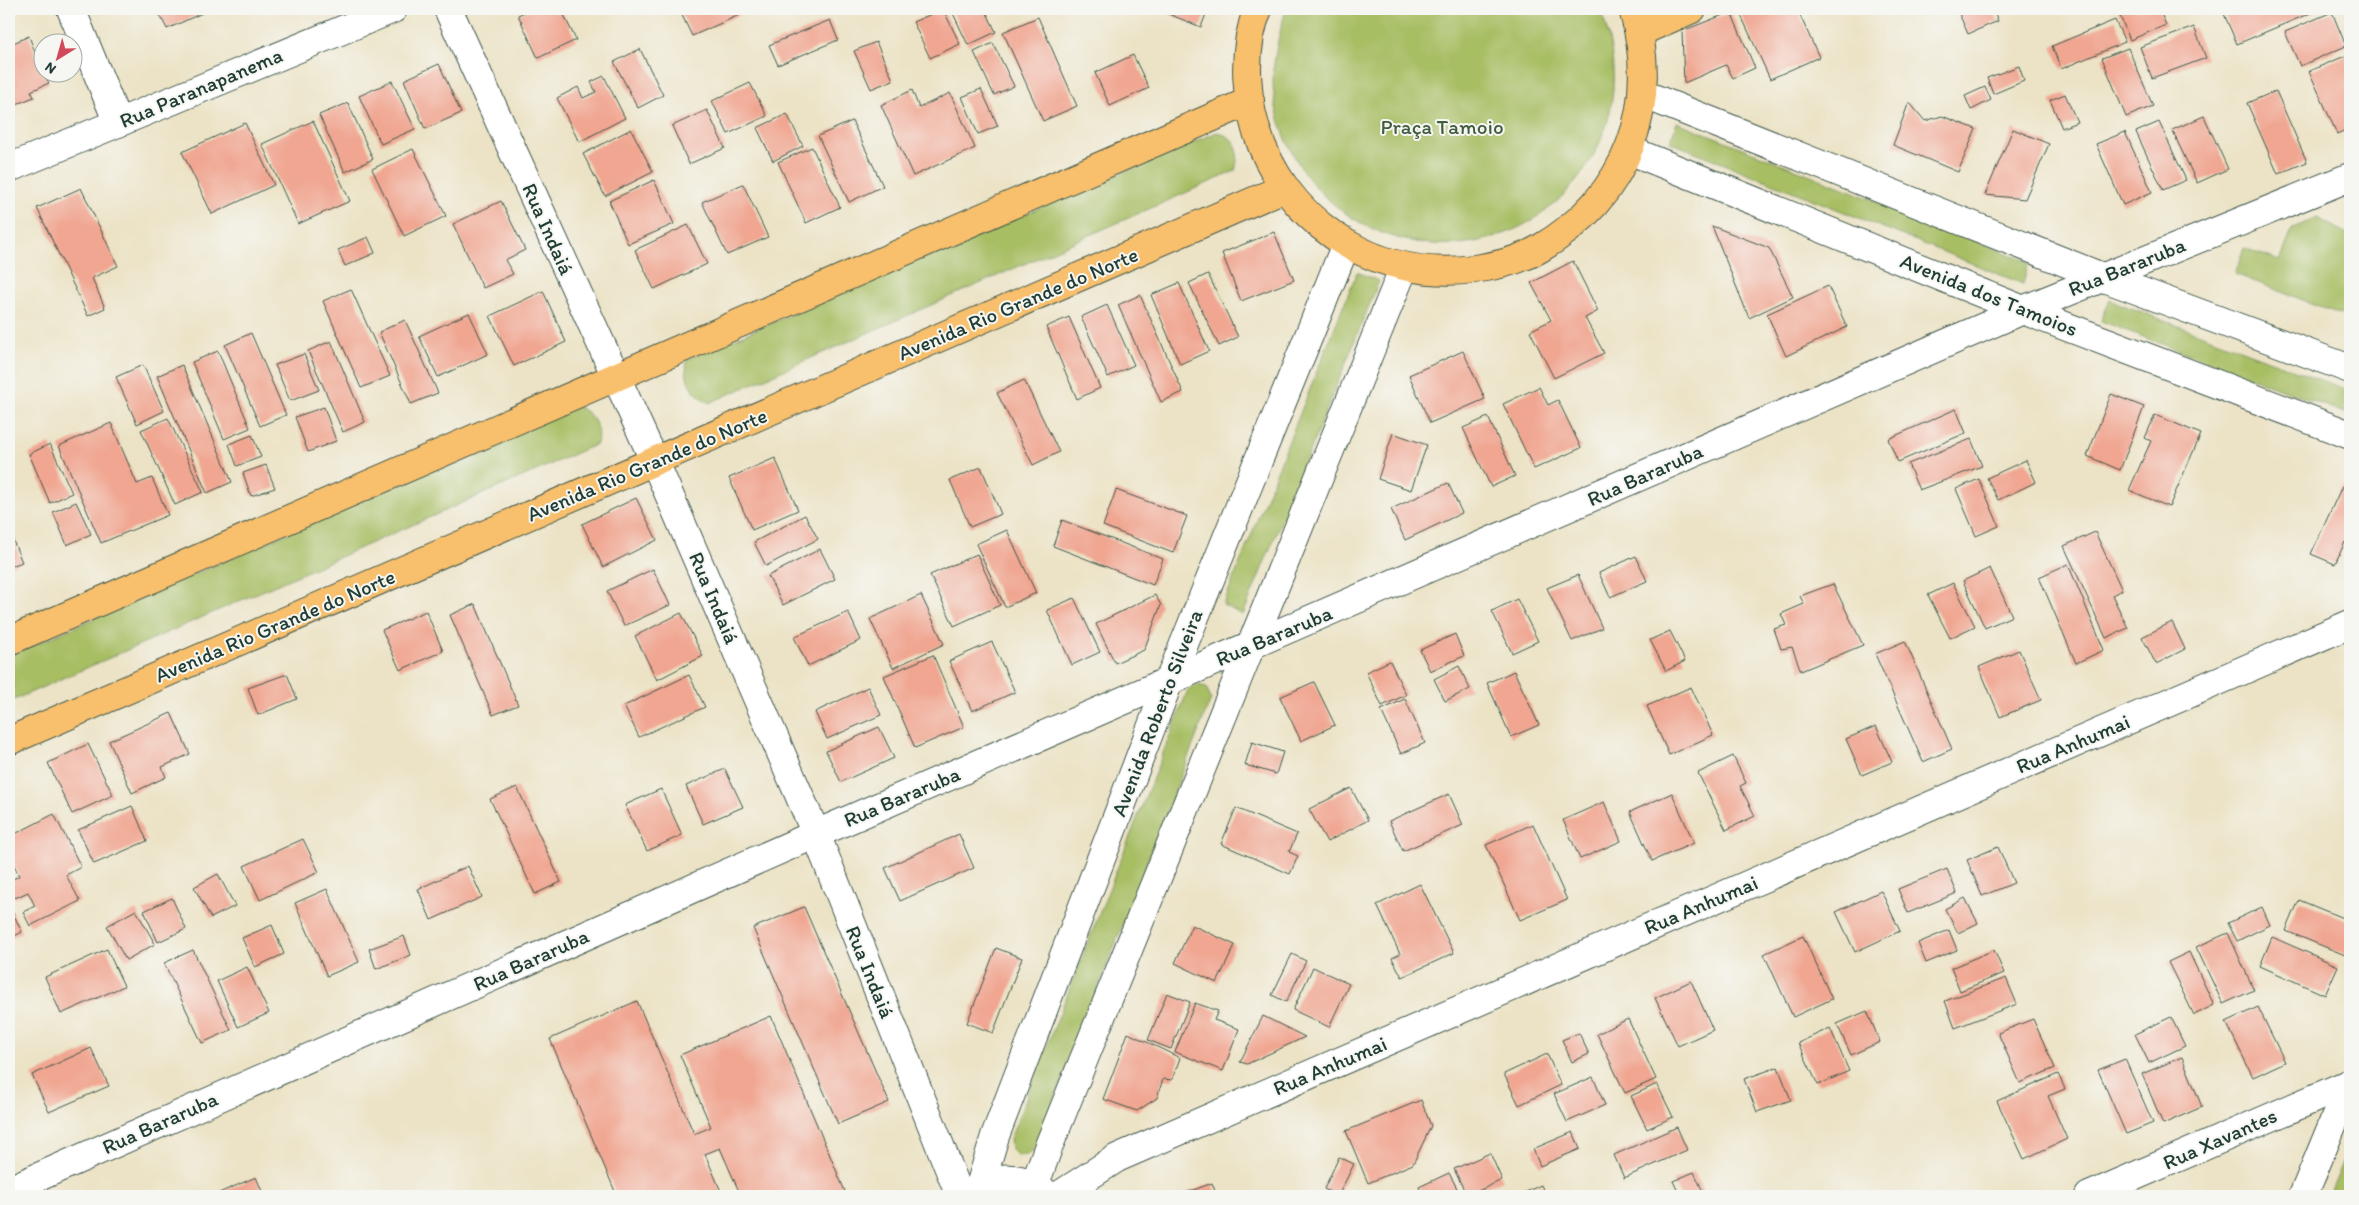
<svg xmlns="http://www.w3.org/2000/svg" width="2359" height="1205" font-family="Itim,sans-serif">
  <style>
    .green { fill: #a7be63; stroke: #637e4c }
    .building { fill: #f0a691 }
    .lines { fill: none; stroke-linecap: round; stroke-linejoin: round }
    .minor-casing { stroke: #3e564a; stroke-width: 30 }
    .major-casing { stroke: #3e564a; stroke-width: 30 }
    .minor { stroke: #fff; stroke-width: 28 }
    .major { stroke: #f8bf6c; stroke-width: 28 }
    .labels { text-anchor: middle; stroke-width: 4; stroke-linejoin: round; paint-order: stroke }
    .street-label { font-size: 21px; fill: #1f3d34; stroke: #f6f6f2 }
    .park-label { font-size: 21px; fill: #415d40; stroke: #f6f6f2 }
  </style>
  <rect width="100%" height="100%" fill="#f6f6f2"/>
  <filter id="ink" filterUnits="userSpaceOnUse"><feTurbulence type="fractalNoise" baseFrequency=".02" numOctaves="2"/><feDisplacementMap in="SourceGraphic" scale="10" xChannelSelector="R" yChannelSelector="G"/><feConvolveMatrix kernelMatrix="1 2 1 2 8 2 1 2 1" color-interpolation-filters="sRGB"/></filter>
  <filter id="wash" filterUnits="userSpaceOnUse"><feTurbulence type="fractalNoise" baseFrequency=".0096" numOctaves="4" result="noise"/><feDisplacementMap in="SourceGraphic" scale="20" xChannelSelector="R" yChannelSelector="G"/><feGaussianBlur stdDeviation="1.12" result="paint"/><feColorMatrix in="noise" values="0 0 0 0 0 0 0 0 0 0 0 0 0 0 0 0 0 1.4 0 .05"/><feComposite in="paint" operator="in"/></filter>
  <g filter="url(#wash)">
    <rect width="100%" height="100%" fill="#ece3c6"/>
    <!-- green -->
    <g class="green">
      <path d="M1286 9H1600C1619 58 1619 112 1592 158 1510 298 1305 260 1275 102 1269 71 1278 39 1286 9Z"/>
      <polygon points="1677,122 2029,262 2023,284 1670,142"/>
      <path d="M1217 132C1239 139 1240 150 1235 171L709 403C691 392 684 381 687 359Z"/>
      <polygon points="2317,218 2349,235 2350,233 2350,318 2235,274 2244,248 2280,261 2293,228"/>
      <polygon points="1357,272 1379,281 1243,615 1223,605"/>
      <polygon points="2110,300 2350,391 2350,415 2101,321"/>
      <path d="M577 406C594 415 600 425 597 444L9 702V656Z"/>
      <polygon points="1198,685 1206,687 1211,699 1035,1149 1027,1155 1018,1156 1011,1149 1010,1139 1188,690"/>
      <polygon points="2350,1146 2350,1196 2329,1196"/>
    </g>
    <g id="blocks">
      <!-- building -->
      <g class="building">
        <polygon points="157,9 211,9 167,29"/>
        <polygon points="531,9 561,9 576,40 538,58 518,15"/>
        <polygon points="679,9 753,9 692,36"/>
        <polygon points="943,9 960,44 930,58 913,22"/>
        <polygon points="951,9 985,9 996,32 968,45"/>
        <polygon points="1162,9 1208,9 1201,27 1161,11"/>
        <polygon points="1744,9 1797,9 1819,57 1770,79 1739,11"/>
        <polygon points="1957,9 1993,9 1998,21 1968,34"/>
        <polygon points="2117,9 2159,9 2166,25 2130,40"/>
        <polygon points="2237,9 2320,9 2237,44 2224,14"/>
        <polygon points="1731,12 1755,68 1733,78 1726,65 1684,83 1682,31"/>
        <polygon points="2332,12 2346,46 2300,66 2285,32"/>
        <polygon points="1038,17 1077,106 1043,121 1003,32"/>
        <polygon points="830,20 838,40 778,65 769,45"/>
        <polygon points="2115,20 2125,42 2061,69 2052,46"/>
        <polygon points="2194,27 2206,58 2152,78 2140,47"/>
        <polygon points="29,36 42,72 49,83 31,91 34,97 9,107 9,45"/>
        <polygon points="876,42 893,80 871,89 854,51"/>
        <polygon points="993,43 1014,86 994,95 974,52"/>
        <polygon points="2128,48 2153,106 2126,117 2102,58"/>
        <polygon points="640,49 663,95 638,108 614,62"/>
        <polygon points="2350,54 2350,128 2337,134 2309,71"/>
        <polygon points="1133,55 1149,88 1110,106 1095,73"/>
        <polygon points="439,64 461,113 425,129 404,80"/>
        <polygon points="2019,66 2024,81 1993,94 1987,78"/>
        <polygon points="604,76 625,118 579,142 557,98 578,87 583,98 596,92 591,82"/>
        <polygon points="392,81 415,129 381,144 359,96"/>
        <polygon points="750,83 767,116 728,134 712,101"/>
        <polygon points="1985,87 1991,100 1971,110 1965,96"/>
        <polygon points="981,89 998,126 978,134 962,97"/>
        <polygon points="912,90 919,108 950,93 975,148 913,176 881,105"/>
        <polygon points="2276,91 2307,162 2278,174 2247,103"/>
        <polygon points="2065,94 2077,122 2062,128 2050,100"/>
        <polygon points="1909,102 1925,121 1942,116 1976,129 1958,172 1893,145"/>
        <polygon points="348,103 373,159 345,172 319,115"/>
        <polygon points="707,110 725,148 689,164 672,126"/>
        <polygon points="787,114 803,146 773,161 757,128"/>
        <polygon points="2204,116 2228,169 2197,183 2172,130"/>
        <polygon points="313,121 350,201 298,224 262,144"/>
        <polygon points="852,121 883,186 849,202 818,136"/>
        <polygon points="2159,122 2186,180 2163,190 2136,132"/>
        <polygon points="245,123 274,185 212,214 182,152"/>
        <polygon points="631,129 653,172 605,196 583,154"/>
        <polygon points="2013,129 2049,144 2025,199 1985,195"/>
        <polygon points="2125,132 2152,192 2123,205 2096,144"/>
        <polygon points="812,147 840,207 806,223 778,162"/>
        <polygon points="413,149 446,216 404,236 372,169"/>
        <polygon points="654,180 674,224 628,244 609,201"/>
        <polygon points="743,184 768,237 727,255 702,202"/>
        <polygon points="81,188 118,266 92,278 105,308 88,316 37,208"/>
        <polygon points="501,201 525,250 505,260 513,274 483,288 453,224"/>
        <polygon points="688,225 707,264 654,289 635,250"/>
        <polygon points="1712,226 1769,248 1793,297 1749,318"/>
        <polygon points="1274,232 1294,280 1241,301 1222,253"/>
        <polygon points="368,237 375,253 345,266 338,250"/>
        <polygon points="1573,261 1598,311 1585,318 1604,353 1554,378 1530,331 1551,320 1531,283"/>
        <polygon points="1208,274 1238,337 1219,346 1189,283"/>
        <polygon points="1179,283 1209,351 1180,364 1151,295"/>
        <polygon points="1828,286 1847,327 1786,356 1767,314"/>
        <polygon points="351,289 390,376 361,388 323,301"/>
        <polygon points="543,291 566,342 514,366 490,316"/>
        <polygon points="1140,295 1183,392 1161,402 1118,305"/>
        <polygon points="1107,305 1134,365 1108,377 1081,317"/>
        <polygon points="469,313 488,354 438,377 419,336"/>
        <polygon points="1069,317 1100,388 1077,399 1046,327"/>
        <polygon points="405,320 438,393 411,404 379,332"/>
        <polygon points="251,333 286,415 260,426 225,345"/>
        <polygon points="331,341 365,422 343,432 308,351"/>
        <polygon points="218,351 250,428 224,439 192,362"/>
        <polygon points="1463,351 1485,399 1430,423 1409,375"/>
        <polygon points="304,354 319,390 290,401 275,365"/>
        <polygon points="143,365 164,411 137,424 116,377"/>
        <polygon points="182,365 232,482 207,493 157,376"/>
        <polygon points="1024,380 1059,452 1033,465 997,393"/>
        <polygon points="1539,387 1548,405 1558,400 1581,448 1534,469 1503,404"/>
        <polygon points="2111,394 2144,407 2120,470 2087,456"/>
        <polygon points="324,407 336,441 308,452 295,417"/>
        <polygon points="1956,409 1966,433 1898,462 1888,439"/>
        <polygon points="2155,415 2201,434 2169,507 2129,490 2151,441 2145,438"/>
        <polygon points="1488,417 1515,476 1491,487 1463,428"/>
        <polygon points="168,418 203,492 175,505 141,430"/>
        <polygon points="111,423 137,484 152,478 168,515 101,543 59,446"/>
        <polygon points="1393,433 1427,445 1411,490 1378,479"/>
        <polygon points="252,435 261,457 237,466 229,444"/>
        <polygon points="1971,439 1982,466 1919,490 1908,464"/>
        <polygon points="50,444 72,493 50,503 29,454"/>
        <polygon points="775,458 798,510 752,530 729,478"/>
        <polygon points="2026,460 2036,482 1998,500 1987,478"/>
        <polygon points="266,465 275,488 251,496 243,473"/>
        <polygon points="981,467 1001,514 970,527 950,480"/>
        <polygon points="1979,479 1999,526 1976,536 1956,489"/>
        <polygon points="1448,483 1462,513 1405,540 1391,509"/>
        <polygon points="2342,486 2350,490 2350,545 2345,542 2335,564 2311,554"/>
        <polygon points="1116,490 1187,516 1173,553 1103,526"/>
        <polygon points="636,498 657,540 603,567 582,524"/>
        <polygon points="76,502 91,534 67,545 53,512"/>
        <polygon points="805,515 818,539 766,566 754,542"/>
        <polygon points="1062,520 1163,559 1153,585 1053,546"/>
        <polygon points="1007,530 1036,593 1005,607 976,544"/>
        <polygon points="9,531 22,562 9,567"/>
        <polygon points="2095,532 2122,590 2112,595 2128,628 2106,638 2064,546"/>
        <polygon points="820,549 835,579 783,605 768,576"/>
        <polygon points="977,554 1000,605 954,626 930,575"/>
        <polygon points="1636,556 1647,581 1610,597 1599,573"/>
        <polygon points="2068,564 2104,650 2076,663 2039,577"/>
        <polygon points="1990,568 2012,616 1985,628 1963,581"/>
        <polygon points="653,569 670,605 624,626 607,591"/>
        <polygon points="1578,575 1602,628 1572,641 1547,588"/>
        <polygon points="1953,583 1975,626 1950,638 1928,595"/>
        <polygon points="1833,584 1863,645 1801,671 1792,647 1781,649 1774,629 1786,625 1781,614 1804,604 1800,596"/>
        <polygon points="921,595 944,644 893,668 870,619"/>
        <polygon points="1155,595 1161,605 1144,650 1115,663 1096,624"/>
        <polygon points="1074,598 1100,652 1072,665 1047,610"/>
        <polygon points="1517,599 1538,641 1512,653 1492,611"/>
        <polygon points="475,604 518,705 493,715 450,615"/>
        <polygon points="426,611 443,651 400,670 382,630"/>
        <polygon points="848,612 861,640 808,666 794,637"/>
        <polygon points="681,613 703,656 657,680 635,636"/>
        <polygon points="2172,622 2185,649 2156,664 2142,637"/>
        <polygon points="1670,631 1685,661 1666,671 1650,640"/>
        <polygon points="1455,634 1464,656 1430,671 1420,650"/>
        <polygon points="1905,641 1952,749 1923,762 1875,654"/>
        <polygon points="992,642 1015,692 972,711 949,661"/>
        <polygon points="2019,650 2041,700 2000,717 1979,667"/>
        <polygon points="933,655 964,727 915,748 884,676"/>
        <polygon points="1390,661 1406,695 1382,706 1366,672"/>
        <polygon points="1459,666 1470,689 1445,701 1434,679"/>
        <polygon points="1514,671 1539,725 1511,737 1487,683"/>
        <polygon points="287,674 297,699 258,715 248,688"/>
        <polygon points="689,675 705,707 639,737 624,706"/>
        <polygon points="1314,682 1335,725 1301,741 1280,697"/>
        <polygon points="868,687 881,715 827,739 815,712"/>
        <polygon points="1691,687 1713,735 1669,755 1647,706"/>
        <polygon points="1405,699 1425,743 1401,754 1381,710"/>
        <polygon points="171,713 190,754 162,767 166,777 132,793 109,741"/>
        <polygon points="1876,726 1892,762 1862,775 1846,739"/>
        <polygon points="879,727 894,758 841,782 826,751"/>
        <polygon points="1252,742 1283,752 1276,774 1245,765"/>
        <polygon points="88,744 113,795 72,814 48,763"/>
        <polygon points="1733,756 1746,783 1740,786 1755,816 1726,830 1698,773"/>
        <polygon points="725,769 743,807 703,824 686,786"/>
        <polygon points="517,787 561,882 535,894 490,799"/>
        <polygon points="1351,788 1368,820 1327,842 1309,809"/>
        <polygon points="661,789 682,835 647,851 625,805"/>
        <polygon points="1672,793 1694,843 1652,861 1630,812"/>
        <polygon points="1449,794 1463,825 1403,851 1389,821"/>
        <polygon points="1604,802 1621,841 1580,859 1563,820"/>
        <polygon points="132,806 147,841 94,864 78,830"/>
        <polygon points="1236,808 1297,834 1289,852 1298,856 1290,874 1221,844"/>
        <polygon points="54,814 81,867 66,875 80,901 30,926 23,912 35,906 28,892 15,898 9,887 9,881 19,876 9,854 9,837"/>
        <polygon points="1533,824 1567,900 1520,920 1486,845"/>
        <polygon points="959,834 974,868 900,901 885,868"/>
        <polygon points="303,839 319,872 260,900 244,866"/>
        <polygon points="1998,847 2014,883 1982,896 1967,860"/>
        <polygon points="468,866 482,897 431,920 418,889"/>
        <polygon points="1947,869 1957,893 1908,913 1898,889"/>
        <polygon points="218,874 235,906 211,918 194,887"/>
        <polygon points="1420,884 1454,953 1402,977 1392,958 1400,954 1377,905"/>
        <polygon points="327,889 359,962 327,976 295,903"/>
        <polygon points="1881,891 1900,931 1855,952 1836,912"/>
        <polygon points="172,898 186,929 158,942 144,911"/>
        <polygon points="1965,898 1978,923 1958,933 1945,909"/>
        <polygon points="2299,900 2350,921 2350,957 2286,931"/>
        <polygon points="9,905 22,932 9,939"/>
        <polygon points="804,907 889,1102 838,1124 753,928"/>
        <polygon points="2262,907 2270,925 2237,941 2228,923"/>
        <polygon points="136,910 155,944 126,960 107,926"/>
        <polygon points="272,925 284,954 255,967 242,938"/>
        <polygon points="1192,925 1235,945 1217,983 1175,963"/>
        <polygon points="1949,930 1957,950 1926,963 1918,943"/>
        <polygon points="2228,933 2254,990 2223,1004 2196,947"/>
        <polygon points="404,936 411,955 376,969 369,949"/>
        <polygon points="1803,936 1832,999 1793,1017 1764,954"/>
        <polygon points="2272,937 2338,966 2325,995 2260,966"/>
        <polygon points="996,948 1022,958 993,1033 967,1023"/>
        <polygon points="107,949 124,986 61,1014 45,977"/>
        <polygon points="193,950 231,1030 202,1043 164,963"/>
        <polygon points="1994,950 2004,973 1960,991 1951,968"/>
        <polygon points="2189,952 2214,1005 2194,1015 2168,962"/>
        <polygon points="1292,954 1306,961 1286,1002 1272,995"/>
        <polygon points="247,967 269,1013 238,1027 217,981"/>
        <polygon points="1313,967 1349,984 1329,1027 1293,1010"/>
        <polygon points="2006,978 2017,1004 1955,1028 1945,1001"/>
        <polygon points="1691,981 1713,1030 1678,1046 1655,998"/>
        <polygon points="1167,993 1190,1002 1171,1049 1148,1040"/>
        <polygon points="637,1001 694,1134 711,1127 680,1055 771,1016 847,1196 741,1196 720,1148 705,1154 723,1196 617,1196 550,1039"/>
        <polygon points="1195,1003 1218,1011 1214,1020 1239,1029 1223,1071 1175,1052"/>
        <polygon points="2258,1007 2285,1062 2253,1077 2226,1022"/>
        <polygon points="1867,1011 1880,1042 1851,1055 1837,1024"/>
        <polygon points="1263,1016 1305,1037 1247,1064 1240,1062"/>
        <polygon points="2171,1017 2185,1046 2149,1063 2135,1034"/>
        <polygon points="1628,1019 1656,1079 1625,1093 1597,1034"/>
        <polygon points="2033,1019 2055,1068 2020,1083 1998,1033"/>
        <polygon points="1830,1028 1849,1071 1818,1085 1798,1043"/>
        <polygon points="1128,1033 1180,1058 1172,1080 1163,1079 1157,1098 1137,1111 1103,1099"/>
        <polygon points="1579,1033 1589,1054 1572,1062 1562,1040"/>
        <polygon points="91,1048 109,1086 49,1112 32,1075"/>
        <polygon points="1547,1054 1561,1085 1519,1105 1504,1074"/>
        <polygon points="2182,1057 2202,1107 2163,1124 2142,1074"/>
        <polygon points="2125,1059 2153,1123 2126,1134 2098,1070"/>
        <polygon points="1778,1067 1791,1100 1757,1112 1744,1079"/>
        <polygon points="2058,1074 2065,1089 2048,1096 2067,1139 2024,1159 1997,1101"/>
        <polygon points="1593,1077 1605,1105 1567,1122 1554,1094"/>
        <polygon points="1657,1084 1673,1117 1647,1129 1631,1096"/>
        <polygon points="1421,1100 1431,1126 1413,1164 1368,1183 1346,1131"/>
        <polygon points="1677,1127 1687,1150 1624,1178 1614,1155"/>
        <polygon points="1573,1132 1580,1149 1540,1166 1533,1149"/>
        <polygon points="1490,1153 1502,1180 1467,1196 1454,1169"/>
        <polygon points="1339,1157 1354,1164 1338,1196 1324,1189"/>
        <polygon points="1694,1172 1705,1196 1680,1196 1673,1181"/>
        <polygon points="1449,1173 1461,1196 1423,1196 1419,1187"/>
        <polygon points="256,1177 264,1196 212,1196"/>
        <polygon points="1212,1183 1217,1196 1178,1196"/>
        <polygon points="1541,1185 1546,1196 1517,1196"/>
      </g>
    </g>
  </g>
  <g filter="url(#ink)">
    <use href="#blocks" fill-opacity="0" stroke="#3e564a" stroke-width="1"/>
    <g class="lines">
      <!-- minor casing -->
      <g class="minor-casing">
        <g id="minor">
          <polyline points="71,9 118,123"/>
          <polyline points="448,9 655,462 816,834 960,1196"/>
          <polyline points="1643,94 2102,277 2350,369"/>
          <polyline points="1629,150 2023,310 2350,435"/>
          <polyline points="9,168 393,9"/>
          <polyline points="1035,1184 1048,1148 1404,267"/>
          <polyline points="980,1186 995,1136 1169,681 1346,244"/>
          <polyline points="9,1190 816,834 2023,310 2350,177"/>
          <path d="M970 1196C993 1172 1024 1174 1048 1195"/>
          <polyline points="1058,1196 1117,1158 2350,624"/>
          <polyline points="2089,1196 2350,1083"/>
          <polyline points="2303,1196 2350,1082"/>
        </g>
      </g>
      <!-- major casing -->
      <g class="major-casing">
        <g id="major">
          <path d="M1258 9C1241 50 1245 105 1262 146 1297 231 1383 281 1474 269 1496 266 1520 260 1539 249 1628 197 1661 106 1633 9"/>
          <polyline points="1640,32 1692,9"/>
          <polyline points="9,641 1250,101"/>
          <polyline points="9,741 1284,188"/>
        </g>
      </g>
      <!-- minor -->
      <use href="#minor" class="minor"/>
      <!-- major -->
      <use href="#major" class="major"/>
    </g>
  </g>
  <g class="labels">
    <!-- street labels -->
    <g class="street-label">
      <text transform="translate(201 88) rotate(-23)" y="7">Rua Paranapanema</text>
      <text transform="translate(548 229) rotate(66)" y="7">Rua Indaiá</text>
      <text transform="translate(2127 267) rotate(-22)" y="7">Rua Bararuba</text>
      <text transform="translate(1989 295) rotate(22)" y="7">Avenida dos Tamoios</text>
      <text transform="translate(1018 304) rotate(-23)" y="7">Avenida Rio Grande do Norte</text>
      <text transform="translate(647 465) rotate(-23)" y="7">Avenida Rio Grande do Norte</text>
      <text transform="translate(1645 475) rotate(-24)" y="7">Rua Bararuba</text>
      <text transform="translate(714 598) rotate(67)" y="7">Rua Indaiá</text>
      <text transform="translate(275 626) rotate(-23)" y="7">Avenida Rio Grande do Norte</text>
      <text transform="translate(1274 636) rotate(-23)" y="7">Rua Bararuba</text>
      <text transform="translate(1157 713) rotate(-69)" y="7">Avenida Roberto Silveira</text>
      <text transform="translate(2073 744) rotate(-23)" y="7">Rua Anhumai</text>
      <text transform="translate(902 797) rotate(-23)" y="7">Rua Bararuba</text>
      <text transform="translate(1701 905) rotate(-23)" y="7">Rua Anhumai</text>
      <text transform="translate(531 960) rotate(-24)" y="7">Rua Bararuba</text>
      <text transform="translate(870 972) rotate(68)" y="7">Rua Indaiá</text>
      <text transform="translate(1330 1066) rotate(-23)" y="7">Rua Anhumai</text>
      <text transform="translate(160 1123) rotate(-24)" y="7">Rua Bararuba</text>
      <text transform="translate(2220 1139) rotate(-24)" y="7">Rua Xavantes</text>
    </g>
    <!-- park labels -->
    <g class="park-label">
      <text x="1442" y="134">Praça Tamoio</text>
    </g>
  </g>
  <!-- margin -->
  <rect width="2359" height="1205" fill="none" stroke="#f6f6f2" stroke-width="30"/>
  <!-- north arrow -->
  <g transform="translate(58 58) rotate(217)"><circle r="24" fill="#f6f6f2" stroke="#a0aca6"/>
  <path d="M0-4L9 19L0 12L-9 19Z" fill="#d1495b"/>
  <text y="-8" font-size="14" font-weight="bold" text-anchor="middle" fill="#1f3d34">N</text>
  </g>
</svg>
